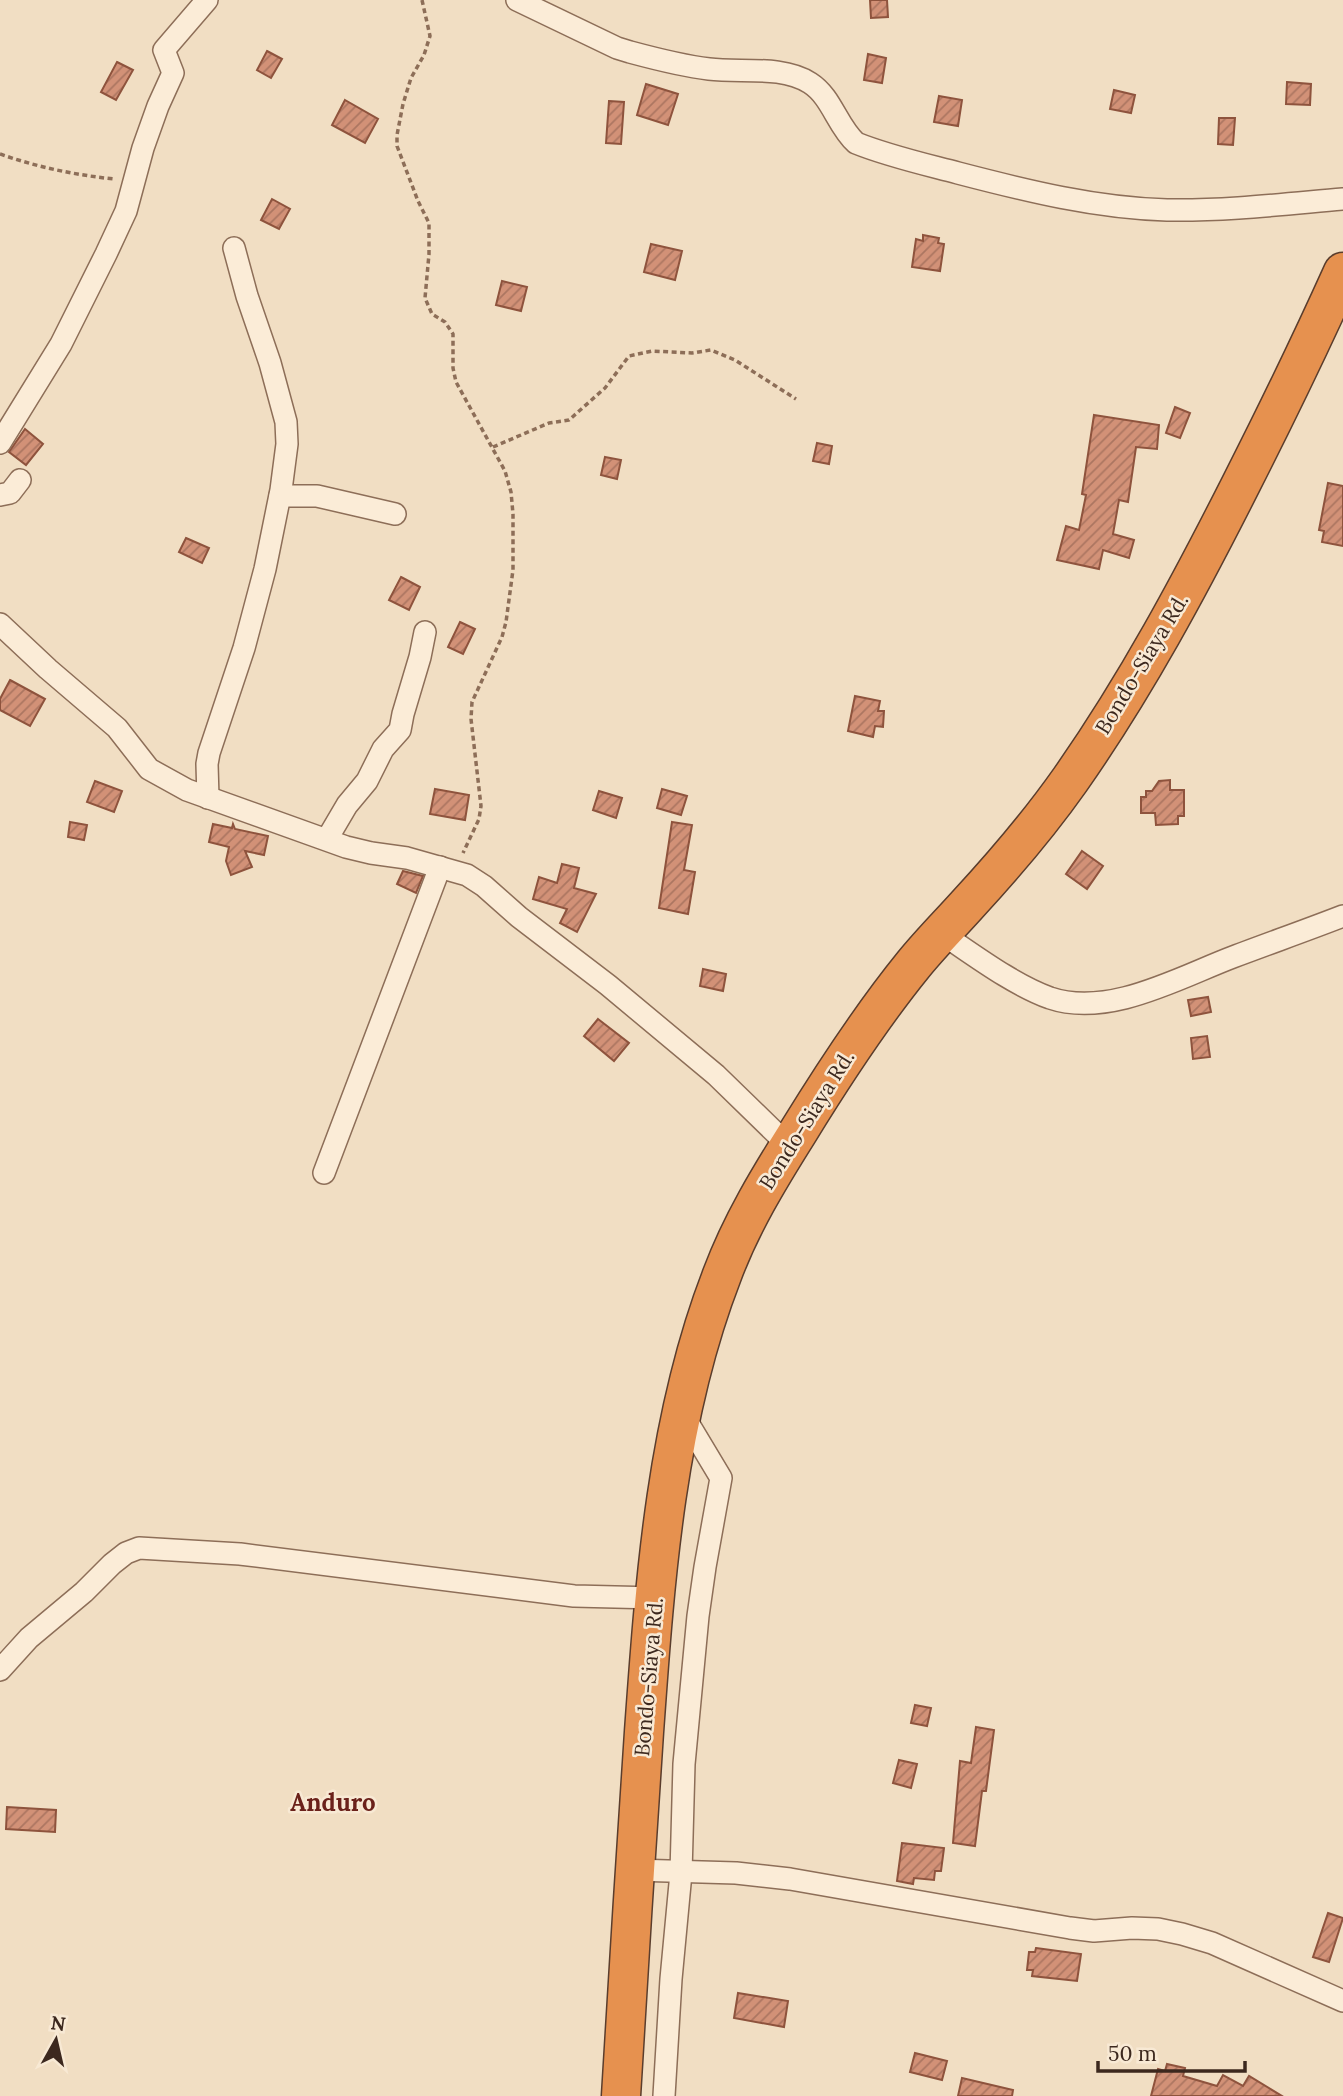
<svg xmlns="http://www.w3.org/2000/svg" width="1343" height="2096" font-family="Lora,serif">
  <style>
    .building { fill: url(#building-hatch); stroke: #8e533d; stroke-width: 2 }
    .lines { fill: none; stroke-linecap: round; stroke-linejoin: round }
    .street-casing { stroke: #8d6e58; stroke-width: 24 }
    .highway-casing { stroke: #5a3d2d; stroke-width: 41 }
    .path { stroke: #8d6e58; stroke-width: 3.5; stroke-dasharray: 5 3.5; stroke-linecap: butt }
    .street { stroke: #fbecd7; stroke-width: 21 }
    .highway { stroke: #e6914f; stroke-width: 38 }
    .labels { text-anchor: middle; stroke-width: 5; stroke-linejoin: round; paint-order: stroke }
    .street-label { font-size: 21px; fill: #3c281e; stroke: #f8e9d4 }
    .quarter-label { font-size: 24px; font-weight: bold; fill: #6b211a; stroke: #f8e9d4 }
  </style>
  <defs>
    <pattern id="building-hatch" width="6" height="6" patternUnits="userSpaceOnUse" patternTransform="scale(1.75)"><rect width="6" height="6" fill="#d29177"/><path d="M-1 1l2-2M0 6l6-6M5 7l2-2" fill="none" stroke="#ac7661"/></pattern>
  </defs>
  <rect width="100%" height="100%" fill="#f1dec3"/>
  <!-- building -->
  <g class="building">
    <polygon points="870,0 887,0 888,17 871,18"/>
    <polygon points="267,51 282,59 271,78 257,70"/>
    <polygon points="868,54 886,58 882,83 864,80"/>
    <polygon points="117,62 133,70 116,100 101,92"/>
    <polygon points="1287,82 1311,84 1310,105 1286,104"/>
    <polygon points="646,84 678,94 668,125 637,115"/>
    <polygon points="1114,90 1135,95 1131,113 1110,109"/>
    <polygon points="939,96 962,100 958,126 934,122"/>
    <polygon points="345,100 378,119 365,143 332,125"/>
    <polygon points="609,101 624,102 621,144 606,143"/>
    <polygon points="1219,118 1235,118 1233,145 1218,144"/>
    <polygon points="272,199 290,209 279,229 261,220"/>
    <polygon points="923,235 939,238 938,243 944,244 940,271 912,267 916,239 923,241"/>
    <polygon points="651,244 682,251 675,280 644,272"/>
    <polygon points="502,281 527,287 521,311 496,305"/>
    <polygon points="1175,407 1190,413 1180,438 1166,433"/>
    <polygon points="1094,415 1159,425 1157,449 1136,447 1128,502 1119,500 1113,534 1134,540 1129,558 1103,550 1099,569 1057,560 1066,526 1079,530 1086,495 1082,494"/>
    <polygon points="25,429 43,444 26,465 9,452"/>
    <polygon points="817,443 832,446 829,464 813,461"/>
    <polygon points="605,457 621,460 617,479 601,475"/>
    <polygon points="1328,483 1343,486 1343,546 1322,542 1324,531 1319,530"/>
    <polygon points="186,538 209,548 202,563 179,552"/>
    <polygon points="401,577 420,587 409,610 389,600"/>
    <polygon points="460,622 475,629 463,654 448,647"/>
    <polygon points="10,680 45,699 30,726 0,710 0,699"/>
    <polygon points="855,696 880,701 878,711 884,711 883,727 875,726 873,737 848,731"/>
    <polygon points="1170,780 1170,790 1184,790 1184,816 1178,816 1178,824 1156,825 1155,813 1141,813 1141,797 1146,797 1146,791 1152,791 1159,781"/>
    <polygon points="95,781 122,791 114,812 87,802"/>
    <polygon points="435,789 469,795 465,820 430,814"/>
    <polygon points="662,789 687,796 681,815 657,808"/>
    <polygon points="599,791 622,798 616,818 593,810"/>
    <polygon points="70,822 87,825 84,840 68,837"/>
    <polygon points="672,822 692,825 684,870 695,872 688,914 659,908"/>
    <polygon points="213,824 232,828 233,824 235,829 268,836 264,855 245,851 252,867 231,875 226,861 229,847 209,842"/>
    <polygon points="1082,851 1103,866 1087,889 1066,874"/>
    <polygon points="562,864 579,868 574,888 596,894 577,932 560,923 567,909 533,899 539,877 557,883"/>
    <polygon points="403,871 423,876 416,893 397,884"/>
    <polygon points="703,969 726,974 723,991 700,986"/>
    <polygon points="1208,997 1211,1012 1191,1016 1188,1000"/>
    <polygon points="598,1019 629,1043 614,1061 584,1036"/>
    <polygon points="1207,1036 1210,1057 1193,1059 1191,1038"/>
    <polygon points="915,1705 931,1708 927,1726 911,1723"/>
    <polygon points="976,1727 994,1730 986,1791 982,1791 975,1846 953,1843 960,1761 971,1763"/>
    <polygon points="899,1760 917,1764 911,1788 893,1783"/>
    <polygon points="7,1807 56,1810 55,1832 6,1829"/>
    <polygon points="902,1843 944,1848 941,1871 935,1871 934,1880 914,1878 913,1884 897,1881"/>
    <polygon points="1328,1913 1343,1918 1329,1962 1313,1957"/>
    <polygon points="1036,1948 1081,1954 1077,1981 1032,1976 1033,1970 1027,1970 1029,1952 1035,1952"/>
    <polygon points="738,1993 788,2001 784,2027 734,2018"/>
    <polygon points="915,2053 947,2061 942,2080 910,2072"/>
    <polygon points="1167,2064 1185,2068 1183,2076 1217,2086 1223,2075 1243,2086 1249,2076 1282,2096 1151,2096 1158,2069 1165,2071"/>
    <polygon points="962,2078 1013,2090 1012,2096 958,2096"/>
  </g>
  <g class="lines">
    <!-- street casing -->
    <g class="street-casing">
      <g id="street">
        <path d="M517 0 617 48 630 52C656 59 683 66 709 69 741 73 782 65 810 83 832 97 837 126 856 143 888 156 924 164 958 173 1027 191 1096 208 1167 210 1226 211 1285 204 1343 199"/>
        <polyline points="0,443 61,344 106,254 126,211 143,148 158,106 173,73 164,50 207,0"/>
        <polyline points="0,495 10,493 20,480"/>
        <polyline points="280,496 317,496 395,514"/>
        <polyline points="0,624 48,669 117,728 149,769 187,790 346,847 371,853 407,858 467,875 484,886 519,917 608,985 716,1075 789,1146"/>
        <polyline points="208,798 207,764 209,753 244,648 265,569 281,490 287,444 286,422 270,363 247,296 234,248"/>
        <polyline points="327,839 347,805 367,781 383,749 400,730 403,714 420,657 425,632"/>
        <path d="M941 933C974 955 1012 984 1050 998 1109 1018 1180 977 1233 957 1270 943 1307 930 1343 916"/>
        <polyline points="324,1173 440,867"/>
        <polyline points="0,1670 29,1638 84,1592 112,1564 126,1553 139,1548 240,1554 574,1596 656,1598"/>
        <polyline points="634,1870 736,1873 790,1879 1070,1928 1094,1931 1132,1928 1158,1929 1182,1934 1212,1943 1343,2001"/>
        <polyline points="664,2096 671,1979 681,1873 684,1764 698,1616 705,1567 721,1478 682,1413"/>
      </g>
    </g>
    <!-- highway casing -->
    <g class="highway-casing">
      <path id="highway" d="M621 2096C628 1975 636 1853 644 1732 655 1579 666 1419 722 1275 741 1224 769 1178 798 1132 833 1075 870 1018 913 965 930 944 949 925 967 905 1004 865 1039 824 1070 780 1136 686 1190 585 1242 482 1277 413 1311 343 1343 272"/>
    </g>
    <!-- path -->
    <g class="path">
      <polyline points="422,0 430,36 424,55 411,78 403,104 397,135 397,146 418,201 429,223 429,254 425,298 432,314 445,322 453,334 453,368 456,382 505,471 511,492 513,514 513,570 506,622 502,637 472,702 471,719 481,806 479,819 463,853"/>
      <path d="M0 154C37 167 75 175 114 179"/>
      <polyline points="493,447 549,423 569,420 605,388 629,356 652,351 692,353 711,350 735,360 796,399"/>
    </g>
    <!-- street -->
    <use href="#street" class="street"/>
    <!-- highway -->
    <use href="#highway" class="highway"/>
  </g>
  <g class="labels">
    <!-- street labels -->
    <g class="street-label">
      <text transform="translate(1142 664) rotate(-59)" y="7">Bondo-Siaya Rd.</text>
      <text transform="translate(807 1120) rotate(-58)" y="7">Bondo-Siaya Rd.</text>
      <text transform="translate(649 1677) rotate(-85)" y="7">Bondo-Siaya Rd.</text>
    </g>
    <!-- quarter labels -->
    <g class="quarter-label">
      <text x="333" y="1811">Anduro</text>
    </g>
  </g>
  <!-- north arrow -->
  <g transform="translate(56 2040) rotate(8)" stroke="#f8e9d4" stroke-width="5" paint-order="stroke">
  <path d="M0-5L12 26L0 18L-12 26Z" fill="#3c281e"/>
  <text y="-10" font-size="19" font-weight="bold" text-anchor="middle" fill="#3c281e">N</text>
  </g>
  <!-- scale -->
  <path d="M1098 2061v10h147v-10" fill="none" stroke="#3c281e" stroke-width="3.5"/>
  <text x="1108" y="2061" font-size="21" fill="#3c281e" stroke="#f8e9d4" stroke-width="5" paint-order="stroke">50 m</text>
</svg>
